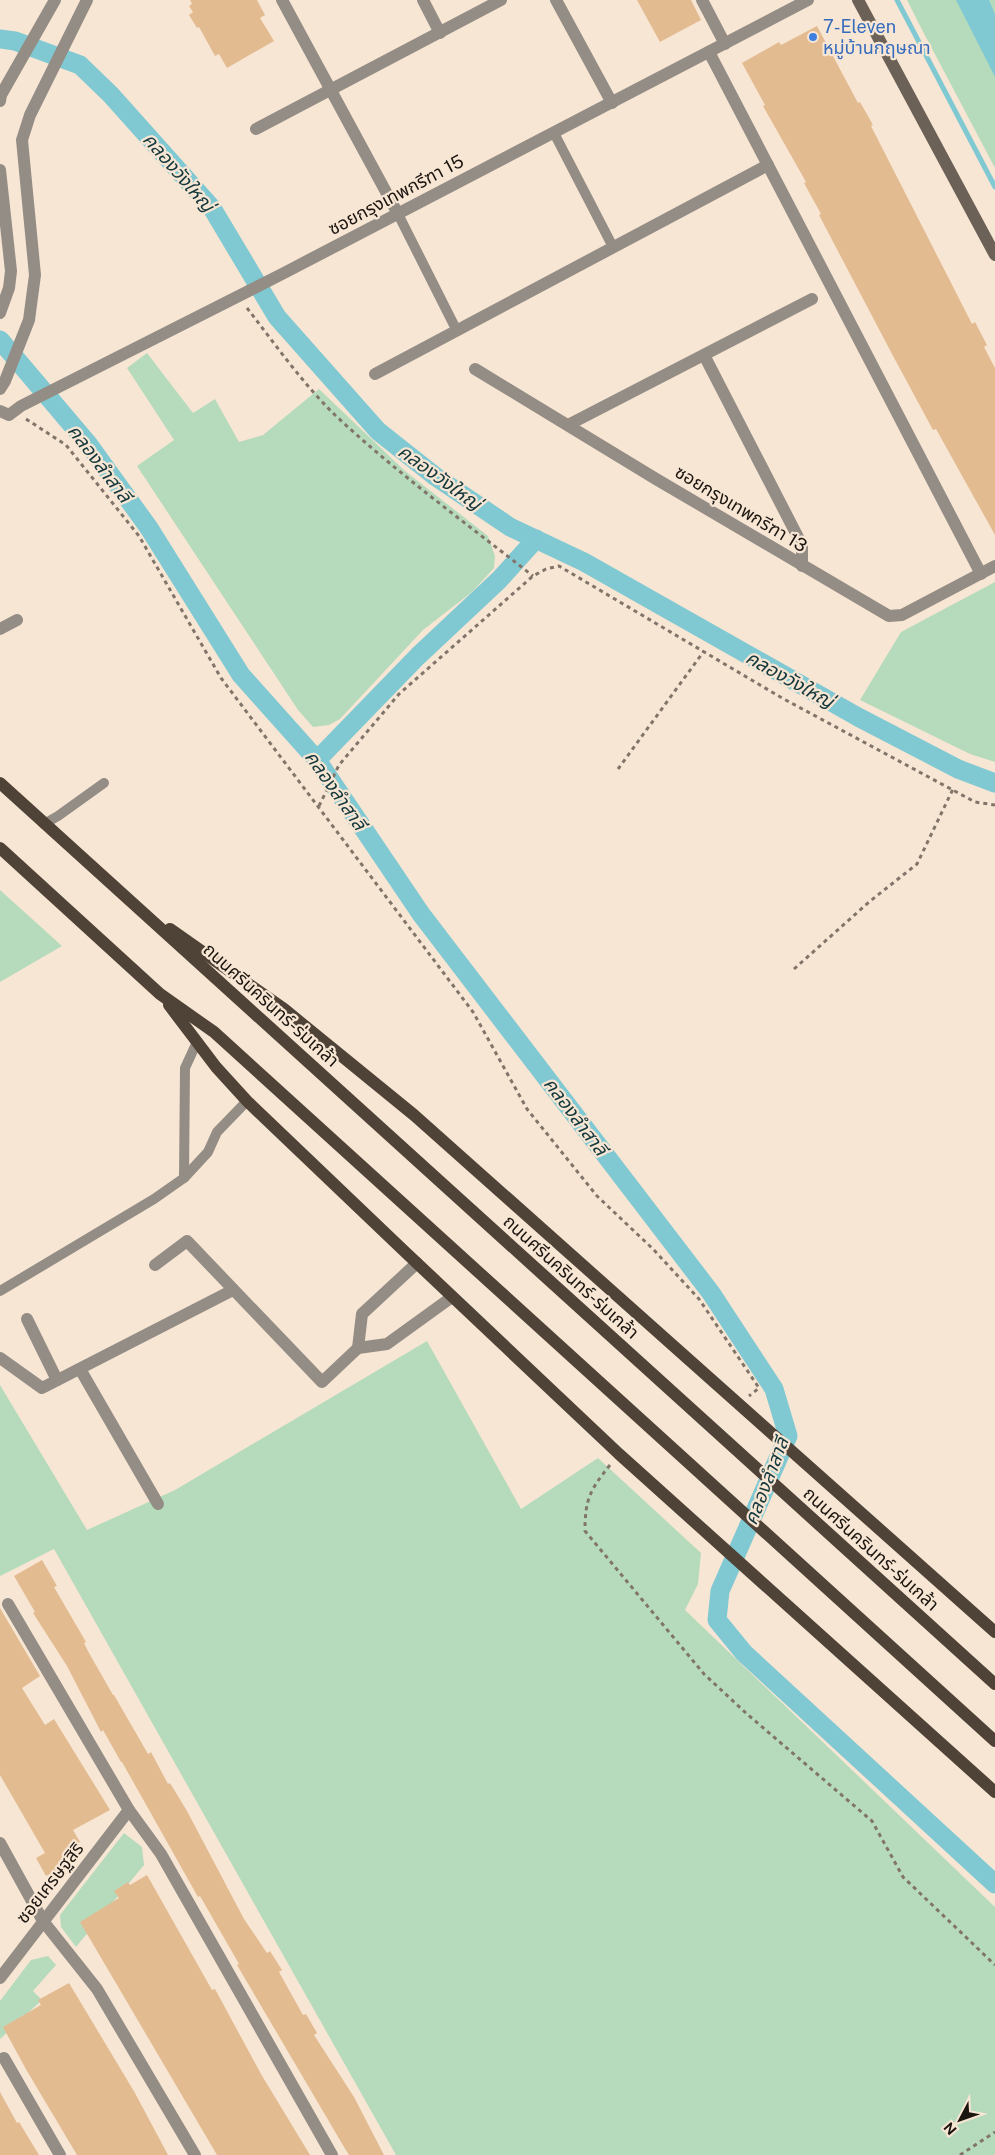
<svg xmlns="http://www.w3.org/2000/svg" width="995" height="2155" font-family="'Public Sans','Noto Sans Thai',sans-serif">
  <style>
    .green { fill: #b6dbbc }
    .water { fill: #81c9d2 }
    .lines { fill: none; stroke-linecap: round; stroke-linejoin: round }
    .stream { stroke: #81c9d2; stroke-width: 5 }
    .canal { stroke: #81c9d2; stroke-width: 19 }
    .building { fill: #e3bb91 }
    .path { stroke: #81756a; stroke-width: 3; stroke-dasharray: 4 4; stroke-linecap: butt }
    .lane { stroke: #948d85; stroke-width: 10 }
    .street { stroke: #948d85; stroke-width: 12 }
    .secondary { stroke: #6c6157; stroke-width: 12 }
    .primary { stroke: #4f4236; stroke-width: 12 }
    .shop-dot { fill: #3f7fe0; stroke: #f8e6d4; stroke-width: 2 }
    .labels { text-anchor: middle; stroke-width: 4.5; stroke-linejoin: round; paint-order: stroke }
    .shop-label { font-size: 18px; fill: #366cbe; stroke: #f8e6d4; text-anchor: start }
    .street-label { font-size: 18px; fill: #1b150f; stroke: #f8e6d4 }
    .water-label { font-size: 19px; font-style: italic; fill: #14383c; stroke: #f8e6d4 }
  </style>
  <rect width="100%" height="100%" fill="#f8e6d4"/>
  <!-- green -->
  <g class="green">
    <polygon points="907,0 995,0 995,168 919,24"/>
    <polygon points="147,353 193,413 215,399 239,442 263,435 319,389 405,471 488,536 495,556 494,568 472,592 423,630 340,719 329,725 313,727 298,710 137,466 174,440 127,368"/>
    <polygon points="995,582 995,762 970,754 860,700 901,632"/>
    <polygon points="0,890 62,946 0,982"/>
    <polygon points="427,1341 521,1509 598,1458 701,1553 698,1584 685,1610 995,1907 995,2155 396,2155 54,1549 0,1576 0,1385 87,1530 175,1490"/>
    <polygon points="124,1833 142,1847 144,1865 76,1947 61,1927 60,1915"/>
    <polygon points="48,1956 56,1965 33,1991 42,2000 0,2039 0,2001 31,1960"/>
  </g>
  <!-- water -->
  <polygon class="water" points="956,0 989,0 995,14 995,77"/>
  <g class="lines">
    <!-- stream -->
    <polyline class="stream" points="897,0 995,187"/>
    <!-- canal -->
    <g class="canal">
      <polyline points="0,39 15,41 80,65 111,95 212,208 277,317 378,431 436,477 510,527 584,562 858,717 958,769 995,783"/>
      <polyline points="0,340 89,445 149,528 241,675 317,760 421,914 711,1293 774,1389 788,1436 720,1591 717,1620 744,1653 995,1884"/>
      <polyline points="317,760 418,656 499,580 536,539"/>
    </g>
  </g>
  <!-- building -->
  <g class="building">
    <polygon points="190,0 257,0 265,15 260,18 274,41 227,68 219,54 215,56 199,27 197,28 189,15 193,12 189,6 192,4"/>
    <polygon points="637,0 691,0 701,20 660,42"/>
    <polygon points="817,26 858,103 860,102 873,125 871,126 972,324 975,322 987,345 984,347 995,368 995,535 936,429 933,430 892,354 819,215 821,214 804,183 806,182 763,106 765,105 742,63 779,42 781,45"/>
    <polygon points="42,1560 57,1586 54,1587 86,1642 84,1643 89,1653 113,1695 114,1695 148,1754 151,1752 168,1784 170,1783 187,1811 244,1919 267,1953 270,1951 282,1970 279,1972 303,2015 306,2014 317,2033 314,2035 354,2097 384,2155 349,2155 344,2147 237,1965 239,1964 200,1896 198,1897 122,1762 121,1762 103,1730 101,1732 67,1666 33,1613 35,1612 14,1576"/>
    <polygon points="0,1608 40,1676 22,1688 45,1725 54,1719 110,1810 73,1830 80,1842 68,1849 74,1861 46,1876 36,1858 45,1853 0,1775"/>
    <polygon points="147,1875 212,1990 215,1989 261,2074 310,2155 217,2155 80,1922 119,1898 114,1891 128,1882 130,1885"/>
    <polygon points="69,1983 135,2093 168,2155 77,2155 27,2071 3,2027 41,2005 38,2000"/>
    <polygon points="0,2092 17,2123 19,2122 39,2155 0,2155"/>
  </g>
  <g class="lines">
    <!-- path -->
    <g class="path">
      <path d="M247 308C275 344 303 384 336 416 398 474 467 524 533 576"/>
      <polyline points="26,419 66,445 139,536 221,678 473,1012 527,1109 597,1196 653,1249 699,1299 759,1388 749,1396"/>
      <polyline points="618,769 704,651"/>
      <polyline points="319,806 339,765 399,694 533,576 546,569 559,566 782,698 975,802 995,805"/>
      <polyline points="794,969 869,902 917,864 953,789"/>
      <path d="M610 1465C590 1490 585 1499 585 1531L704 1674 747 1714 872 1821 903 1877 995 1965"/>
      <polyline points="960,2155 995,2132"/>
    </g>
    <!-- lane -->
    <g class="lane">
      <polyline points="554,133 613,247"/>
      <polyline points="398,214 457,331"/>
      <polyline points="44,824 58,816 104,783"/>
      <polyline points="184,1178 185,1068 197,1042"/>
      <polyline points="0,1291 154,1199 184,1178 208,1152 217,1132 247,1101"/>
    </g>
    <!-- street -->
    <g class="street">
      <polyline points="282,0 398,214"/>
      <polyline points="423,0 440,33"/>
      <polyline points="556,0 612,103"/>
      <polyline points="702,0 725,44"/>
      <polyline points="709,52 981,574"/>
      <polyline points="0,101 1,95 55,0"/>
      <polyline points="256,129 501,0"/>
      <polyline points="0,170 11,271 9,288 0,313"/>
      <polyline points="704,355 802,545 802,566"/>
      <polyline points="475,369 656,479 889,616 902,615 995,566"/>
      <polyline points="375,374 768,165"/>
      <polyline points="0,389 5,381 29,320 35,275 22,140 30,115 87,0"/>
      <polyline points="0,411 9,415 21,406 284,273 808,0"/>
      <polyline points="568,425 812,299"/>
      <polyline points="0,629 17,620"/>
      <polyline points="417,1263 362,1314 358,1348 387,1344 452,1297"/>
      <polyline points="155,1265 187,1241 322,1382 358,1348"/>
      <polyline points="27,1319 57,1380"/>
      <polyline points="0,1358 42,1388 233,1290"/>
      <polyline points="80,1369 158,1504"/>
      <polyline points="8,1604 129,1810 161,1854 332,2155"/>
      <polyline points="0,1843 43,1921 97,1989 195,2155"/>
      <polyline points="0,1978 129,1810"/>
      <polyline points="4,2058 60,2155"/>
    </g>
    <!-- secondary -->
    <polyline class="secondary" points="858,0 995,255"/>
    <!-- primary -->
    <g class="primary">
      <polyline points="0,783 995,1684"/>
      <polyline points="0,848 160,994 214,1032 995,1741"/>
      <polyline points="170,929 284,1009 414,1115 995,1632"/>
      <polyline points="169,1005 216,1067 247,1101 402,1249 619,1454 995,1792"/>
    </g>
  </g>
  <!-- markers -->
  <circle class="shop-dot" cx="813" cy="37" r="5"/>
  <g class="labels">
    <!-- shop labels -->
    <g class="shop-label">
      <text x="823" y="33">7-Eleven<tspan x="823" dy="21">หมู่บ้านกฤษณา</tspan></text>
    </g>
    <!-- street labels -->
    <g class="street-label">
      <text transform="translate(396 195) rotate(-28)" y="6">ซอยกรุงเทพกรีฑา 15</text>
      <text transform="translate(741 509) rotate(31)" y="6">ซอยกรุงเทพกรีฑา 13</text>
      <text transform="translate(271 1005) rotate(42)" y="6">ถนนศรีนครินทร์-ร่มเกล้า</text>
      <text transform="translate(571 1277) rotate(42)" y="6">ถนนศรีนครินทร์-ร่มเกล้า</text>
      <text transform="translate(871 1549) rotate(42)" y="6">ถนนศรีนครินทร์-ร่มเกล้า</text>
      <text transform="translate(50 1883) rotate(-52)" y="6">ซอยเศรษฐสิริ</text>
    </g>
    <!-- water labels -->
    <g class="water-label">
      <text transform="translate(179 172) rotate(49)" y="7">คลองวังใหญ่</text>
      <text transform="translate(100 463) rotate(53)" y="7">คลองลำสาลี</text>
      <text transform="translate(440 477) rotate(36)" y="7">คลองวังใหญ่</text>
      <text transform="translate(790 679) rotate(29)" y="7">คลองวังใหญ่</text>
      <text transform="translate(336 790) rotate(55)" y="7">คลองลำสาลี</text>
      <text transform="translate(576 1116) rotate(53)" y="7">คลองลำสาลี</text>
      <text transform="translate(766 1481) rotate(-69)" y="7">คลองลำสาลี</text>
    </g>
  </g>
  <!-- north arrow -->
  <g transform="translate(960 2120) rotate(229)" stroke="#f8e6d4" stroke-width="4" paint-order="stroke">
  <path d="M0-4L9 19L0 12L-9 19Z" fill="#1b150f"/>
  <text y="-8" font-size="14" font-weight="bold" text-anchor="middle" fill="#1b150f">N</text>
  </g>
</svg>
